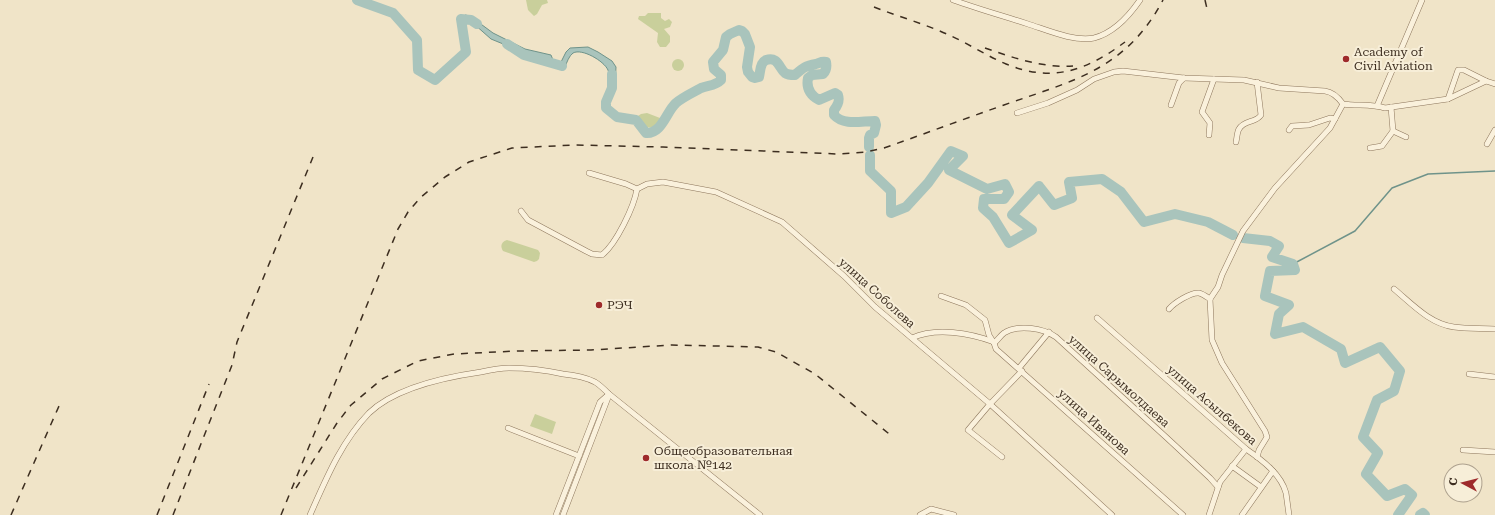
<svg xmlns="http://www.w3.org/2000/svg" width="1495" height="515" font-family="'Roboto Serif',serif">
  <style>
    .green { fill: #c9cf9b }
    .water { fill: #a9c4bc; stroke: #6f938a }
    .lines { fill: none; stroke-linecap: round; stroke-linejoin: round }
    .stream { stroke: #6f938a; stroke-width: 1.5 }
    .river { stroke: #a9c4bc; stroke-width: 10 }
    .minor-casing { stroke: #8d765c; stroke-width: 6 }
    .minor { stroke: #faf1dc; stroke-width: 5 }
    .rail { stroke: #3d2e20; stroke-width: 1.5; stroke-dasharray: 7 7; stroke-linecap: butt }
    .poi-dot { fill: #9e2a2b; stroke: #f7eed8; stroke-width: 1.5 }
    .labels { text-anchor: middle; stroke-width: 4; stroke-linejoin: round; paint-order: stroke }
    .poi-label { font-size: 12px; fill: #3d2e20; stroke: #f7eed8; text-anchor: start }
    .street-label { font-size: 12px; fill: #3d2e20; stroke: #f7eed8 }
  </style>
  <rect width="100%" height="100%" fill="#f0e4c8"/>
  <!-- green -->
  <g class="green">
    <polygon points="526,0 547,0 548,3 542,5 537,14 534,16 528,10"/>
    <polygon points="648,13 661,13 661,18 665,21 669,19 672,22 670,27 664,29 670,36 670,42 666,47 660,47 657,42 658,33 638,19 639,16 645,16"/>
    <circle cx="678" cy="65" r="6"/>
    <path d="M647 113 660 118V122L657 127C646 129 642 126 638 116L641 114Z"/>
    <path d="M507 240 538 250 540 253 539 259 537 261 534 262 503 251C500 246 501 242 507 240Z"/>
    <polygon points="535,414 556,422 552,434 530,426"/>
  </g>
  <!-- water -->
  <path class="water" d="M465 15 470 16 493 33 525 49 551 55 553 60 556 63 561 62 566 52 570 48 588 47 598 52 612 61 616 67 615 87 610 86C610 81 610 75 608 70 604 61 582 48 573 53 569 56 567 62 565 67L560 68 541 57 530 55 491 39 474 24 469 22 466 23Z"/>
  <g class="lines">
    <!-- stream -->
    <polyline class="stream" points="1293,264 1355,231 1392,188 1428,174 1495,171"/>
    <!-- river -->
    <g class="river">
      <polyline points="357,0 393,13 417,40 418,70 435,80 466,52 461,19 471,20 477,24"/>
      <polyline points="507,44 524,55 562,66"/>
      <path d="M612 74V88L606 102V108L617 117 636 120 646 133C662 134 666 112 676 103 683 97 694 92 701 88 709 85 715 86 721 80V75L714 69 713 62 723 50 726 37 730 34 739 30 742 31 745 34 750 47 747 67 748 72 752 77 755 78 759 77C760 73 760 68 762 64 763 62 764 61 766 60 778 56 779 68 785 73 788 75 791 75 795 75 803 68 805 66 816 64 820 63 821 61 826 62 827 67 826 71 823 74L812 75 808 78C806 88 810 95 819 100L835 93 838 95C840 101 838 105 834 110V115C844 126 861 121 875 121L876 125 874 133 870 135 869 138V147"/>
      <polyline points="870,155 870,171 891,191 891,213 906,207 928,183 951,151 963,156 949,170 987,189 1005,184 1009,192 1004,199 984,199 983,208 993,217 1009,243 1032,230 1012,215 1039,186 1054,205 1072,198 1069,182 1102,179 1121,192 1144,222 1175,214 1208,222 1233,235"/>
      <polyline points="1243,238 1270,241 1279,246 1272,257 1293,264 1295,270 1270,271 1265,296 1289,305 1279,314 1275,334 1303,327 1341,349 1345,363 1380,347 1400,371 1394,391 1377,400 1363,437 1378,453 1366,474 1387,496 1405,489 1412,495 1398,515"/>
      <polyline points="1420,515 1423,513 1425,515"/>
    </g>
    <!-- minor casing -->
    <g class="minor-casing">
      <g id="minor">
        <path d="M953 0C978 9 1003 16 1028 24 1047 30 1074 42 1094 38 1113 33 1129 16 1140 0"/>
        <polyline points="1448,99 1458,70 1464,70 1486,81"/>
        <polyline points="1171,105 1179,83 1184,78"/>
        <polyline points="1377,106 1422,0"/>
        <path d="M1017 113 1048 103 1077 90 1094 79 1114 72 1123 71 1184 78 1244 80 1279 88 1325 91C1333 92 1338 97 1343 104 1357 106 1371 104 1385 108L1448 99 1486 81 1495 84"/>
        <polyline points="1289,130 1292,126 1309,125 1330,118 1335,119"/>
        <polyline points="1393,131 1406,137"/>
        <polyline points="1209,135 1210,123 1202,112 1214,79"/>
        <path d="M1236 142C1237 138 1237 132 1239 129 1244 120 1256 123 1261 115L1257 82"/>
        <polyline points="1487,144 1495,130"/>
        <polyline points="1370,148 1382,146 1393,131 1391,107"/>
        <polyline points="589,173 626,184 637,189 647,184 663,182 716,192 782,222 844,276 875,307 990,404 1112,515"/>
        <path d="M521 211 528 220 586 251 592 254 602 255C616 244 634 207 637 189"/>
        <path d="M1394 289C1412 304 1430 324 1454 327 1468 329 1482 328 1495 329"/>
        <polyline points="941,296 966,305 985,320 989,335 994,343 996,349 1183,515"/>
        <polyline points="1210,299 1218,287 1222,275 1243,231 1275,188 1330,128 1343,104"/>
        <path d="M1169 309C1174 303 1191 292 1199 293 1203 294 1207 297 1210 299L1212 340 1222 363 1265 431 1267 437 1259 450 1257 457"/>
        <path d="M1097 318 1246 449C1262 460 1281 474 1286 493 1287 500 1288 508 1289 515"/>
        <path d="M912 338C936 327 970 333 994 342"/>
        <path d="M994 343C998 340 1000 336 1004 333 1018 324 1043 328 1056 337L1167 438 1210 478 1218 487"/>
        <polyline points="1019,368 1049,332"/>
        <polyline points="1469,374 1495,377"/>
        <polyline points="508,428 579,456"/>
        <polyline points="1463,450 1495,452"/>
        <polyline points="1002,457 968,430 990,404 1022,371"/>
        <polyline points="1232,466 1261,487"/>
        <path d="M310 515C326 479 341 442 369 413 396 387 446 377 481 372 490 370 500 368 509 368 527 368 545 370 563 374 574 375 585 377 595 382 600 385 605 390 609 394L760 515"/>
        <polyline points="556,515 600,402 609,394"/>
        <polyline points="563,515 609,395"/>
        <polyline points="920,515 931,509 954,515"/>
        <polyline points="1209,515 1220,482 1246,449"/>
        <polyline points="1242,515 1273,471"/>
      </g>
    </g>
    <!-- minor -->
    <use href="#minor" class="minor"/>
    <!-- rail -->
    <g class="rail">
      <polyline points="1205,0 1208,13"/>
      <path d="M874 7C899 17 926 24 951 36 969 44 987 56 1006 64 1052 83 1086 71 1125 42"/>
      <path d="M985 48C1014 58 1042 68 1073 66"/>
      <polyline points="296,488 337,423 351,405 382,379 418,361 454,354 517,351 591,350 672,345 758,347 776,352 815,374 893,437"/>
      <polyline points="11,515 59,406"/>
      <polyline points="157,515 209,384"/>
      <polyline points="173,515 232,365 237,342 313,157"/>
      <path d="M281 515 398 229 408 212 420 198 445 177 469 162 512 148 575 145 663 147 838 154 866 152 884 148C924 134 964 119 1004 105 1072 81 1126 70 1163 0"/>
    </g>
  </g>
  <!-- markers -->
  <g class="poi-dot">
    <circle cx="1346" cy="59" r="4"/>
    <circle cx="599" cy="305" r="4"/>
    <circle cx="646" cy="458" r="4"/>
  </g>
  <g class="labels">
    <!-- poi labels -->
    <g class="poi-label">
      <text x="1354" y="56">Academy of<tspan x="1354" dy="14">Civil Aviation</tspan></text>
      <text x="607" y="309">РЭЧ</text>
      <text x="654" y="455">Общеобразовательная<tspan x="654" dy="14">школа №142</tspan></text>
    </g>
    <!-- street labels -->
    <g class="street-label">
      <text transform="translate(877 293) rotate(42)" y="4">улица Соболева</text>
      <text transform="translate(1119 381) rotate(42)" y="4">улица Сарымолдаева</text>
      <text transform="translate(1212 405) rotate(41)" y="4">улица Асылбекова</text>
      <text transform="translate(1094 422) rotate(42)" y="4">улица Иванова</text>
    </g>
  </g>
  <!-- north arrow -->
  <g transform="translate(1463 483) rotate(277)"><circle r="19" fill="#f7eed8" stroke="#ada18e"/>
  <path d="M0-3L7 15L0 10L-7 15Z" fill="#9e2a2b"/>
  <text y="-6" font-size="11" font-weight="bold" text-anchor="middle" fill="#3d2e20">С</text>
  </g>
</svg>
